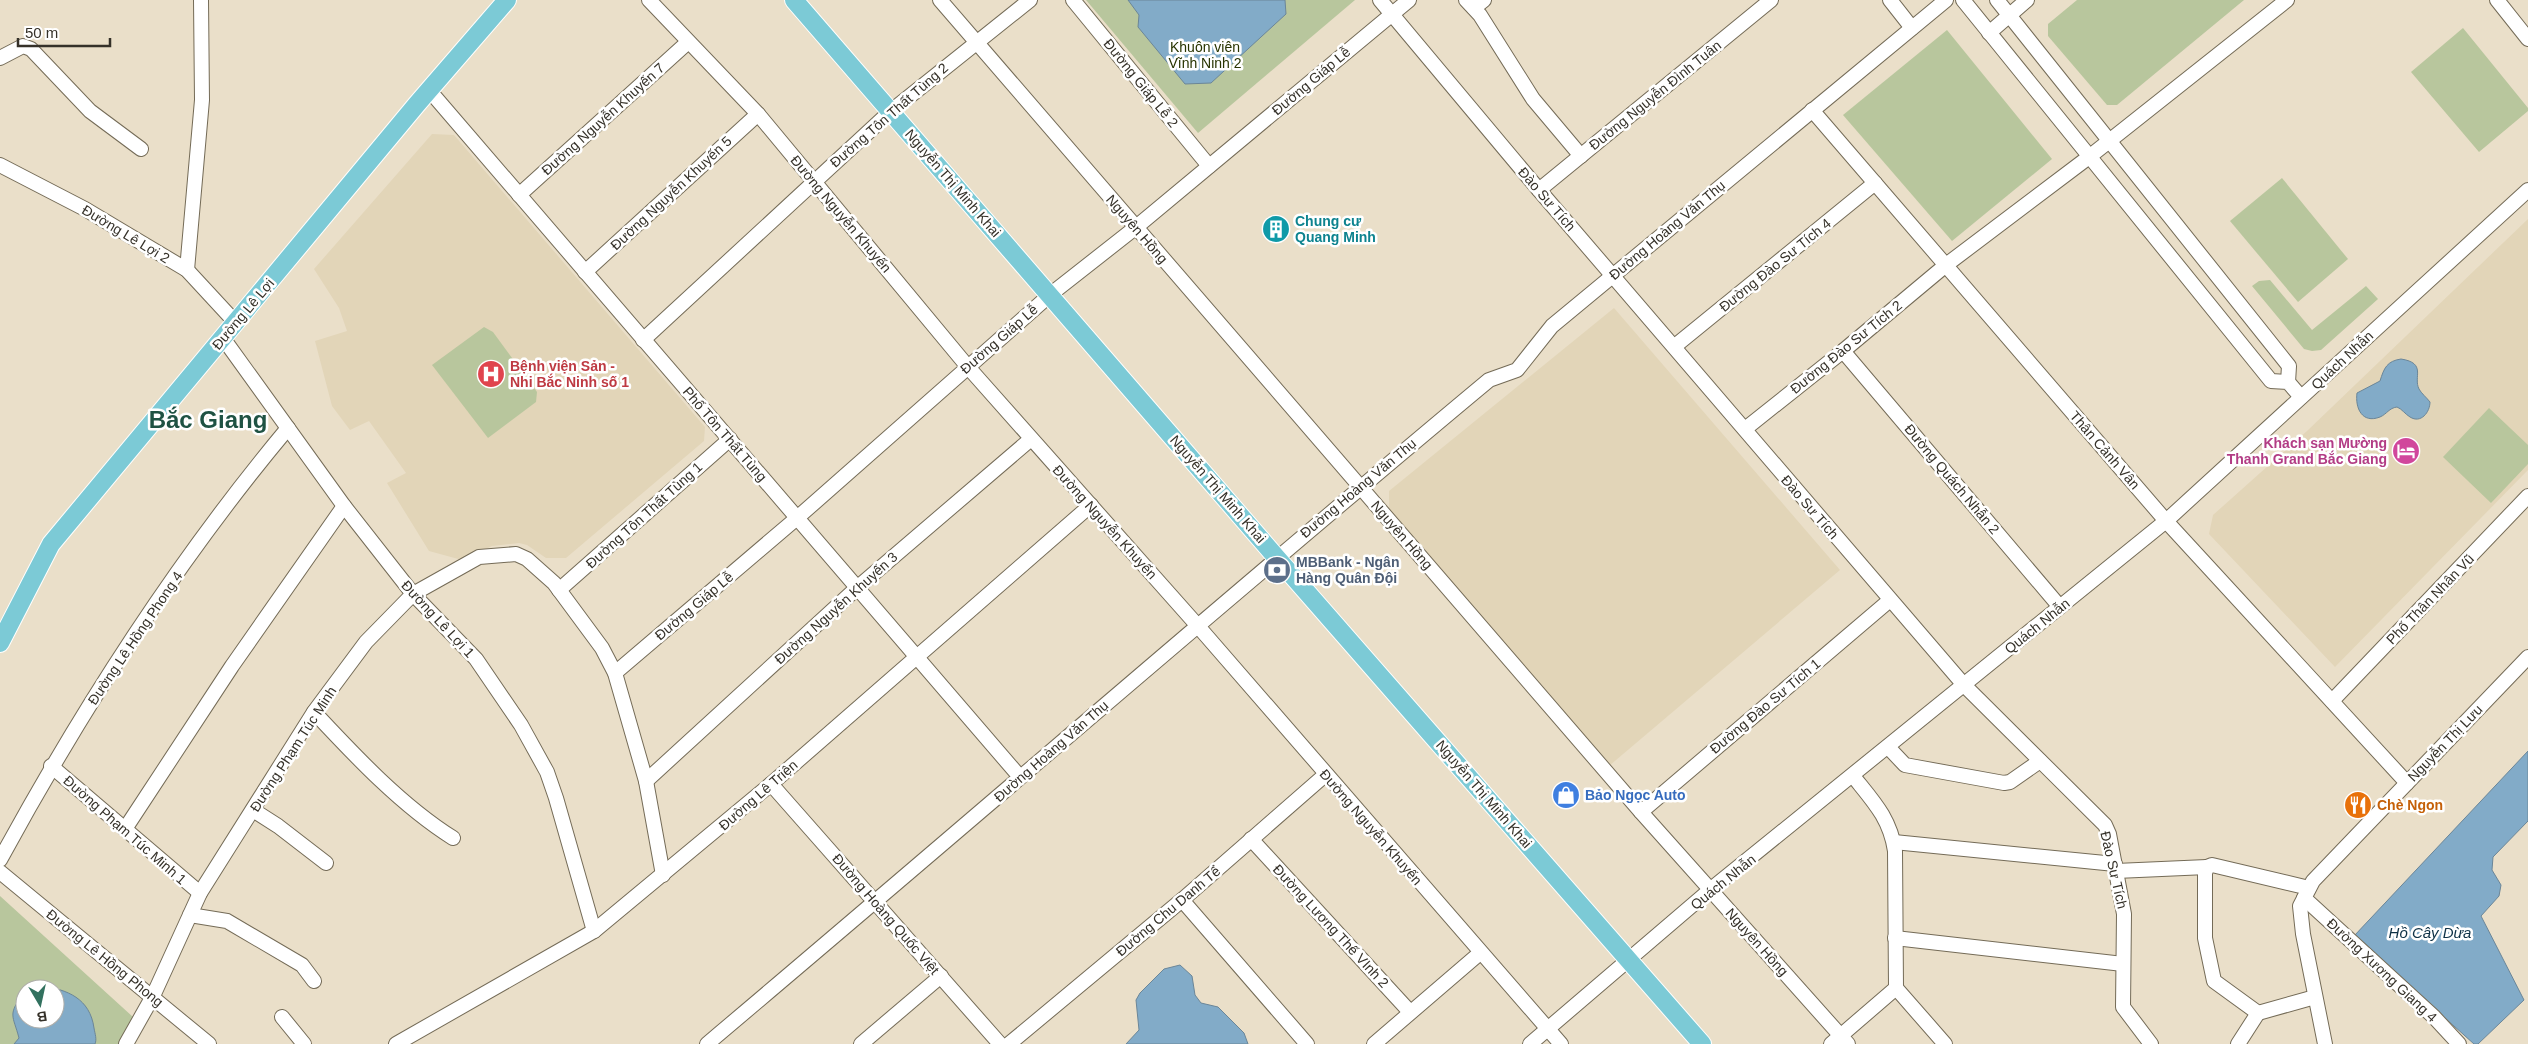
<svg xmlns="http://www.w3.org/2000/svg" width="2528" height="1044" font-family="Helvetica,sans-serif">
  <style>
    .built { fill: #e2d5b8 }
    .green { fill: #b8c69d; fill-rule: evenodd }
    .water { fill: #82abc8; stroke: #6b8698 }
    .lines { fill: none; stroke-linecap: round; stroke-linejoin: round }
    .minor-casing { stroke: #746b57; stroke-width: 16 }
    .major-casing { stroke: #fff; stroke-width: 20 }
    .minor { stroke: #fff; stroke-width: 14 }
    .major { stroke: #7ccad6; stroke-width: 18 }
    .labels { text-anchor: middle; stroke-width: 5; stroke-linejoin: round; paint-order: stroke }
    .park-label { font-size: 14px; fill: #283401; stroke: #fff }
    .street-label { font-size: 14px; fill: #353129; stroke: #fff }
    .culture-label { font-size: 14px; font-weight: bold; fill: #0d838f; stroke: #fff; text-anchor: start }
    .health-label { font-size: 14px; font-weight: bold; fill: #be3a42; stroke: #fff; text-anchor: start }
    .hotel-label { font-size: 14px; font-weight: bold; fill: #b23c85; stroke: #fff; text-anchor: end }
    .service-label { font-size: 14px; font-weight: bold; fill: #4e5e75; stroke: #fff; text-anchor: start }
    .shop-label { font-size: 14px; font-weight: bold; fill: #366cbe; stroke: #fff; text-anchor: start }
    .food-label { font-size: 14px; font-weight: bold; fill: #c56008; stroke: #fff; text-anchor: start }
    .water-label { font-size: 15px; font-style: italic; fill: #0e3146; stroke: #fff }
    .town-label { font-size: 24px; font-weight: bold; fill: #1f5243; stroke: #fff }
  </style>
  <rect width="100%" height="100%" fill="#eadfc9"/>
  <!-- built -->
  <g class="built">
    <polygon points="432,134 454,135 705,427 704,441 566,558 546,558 527,545 519,543 492,546 462,560 429,551 387,483 406,473 369,421 350,430 332,406 315,341 347,331 339,308 314,269"/>
    <polygon points="2528,219 2528,470 2335,667 2209,534 2213,515 2307,431"/>
    <polygon points="1614,308 1840,570 1609,766 1389,512 1389,491"/>
  </g>
  <!-- green -->
  <g class="green">
    <polygon points="1086,0 1355,0 1198,133"/>
    <polygon points="2077,0 2244,0 2117,105 2107,105 2048,36 2048,24"/>
    <polygon points="2463,28 2528,108 2528,111 2479,152 2411,72"/>
    <polygon points="1947,30 2052,159 1952,241 1843,115"/>
    <polygon points="2282,178 2348,259 2298,302 2230,221"/>
    <polygon points="2270,280 2312,330 2366,286 2378,299 2321,350 2312,351 2304,349 2252,286 2259,281"/>
    <polygon points="484,327 493,332 537,392 536,402 488,438 432,365"/>
    <polygon points="2489,408 2528,445 2528,464 2491,503 2443,457"/>
    <path d="M0 896 133 1017 119 1044H0ZM25 989H55V1019H25Z"/>
  </g>
  <!-- water -->
  <g class="water">
    <polygon points="1128,0 1285,0 1286,14 1211,83 1185,84 1138,27 1139,15"/>
    <path d="M2401 359C2427 363 2413 377 2419 389 2421 393 2427 398 2430 402 2430 412 2421 424 2410 417 2405 414 2402 409 2397 407 2389 408 2387 414 2380 417 2362 424 2355 408 2357 393L2380 381C2384 368 2387 361 2401 359Z"/>
    <polygon points="2528,751 2528,821 2493,857 2492,870 2501,885 2499,896 2481,916 2524,1000 2478,1044 2474,1044 2354,936"/>
    <polygon points="1180,965 1192,976 1195,995 1201,1003 1218,1007 1244,1033 1248,1044 1126,1044 1139,1030 1136,1000 1140,993 1164,969"/>
    <path d="M40 986C68 989 90 999 94 1028 95 1034 97 1039 95 1044H14L19 1038C13 1015 7 1015 24 993L25 1019H55V989H34Z"/>
  </g>
  <g class="lines">
    <!-- minor casing -->
    <g class="minor-casing">
      <g id="minor">
        <polyline points="649,0 758,114 968,367 1197,625 1561,1044"/>
        <polyline points="940,0 1641,812 1848,1044"/>
        <polyline points="1073,0 1209,166"/>
        <polyline points="1380,0 1539,190 1964,685 2105,825 2109,834 2124,914 2123,1007 2151,1044"/>
        <polyline points="1466,0 1480,15 1533,99 1581,156"/>
        <polyline points="1890,0 1912,28"/>
        <polyline points="1963,0 2271,381 2288,382 2301,397"/>
        <polyline points="1997,0 2289,366 2288,382"/>
        <polyline points="2497,0 2528,39"/>
        <polyline points="1474,8 1484,0"/>
        <polyline points="1989,33 2027,0"/>
        <polyline points="0,58 23,46 31,49 90,111 141,149"/>
        <polyline points="429,90 1020,777"/>
        <polyline points="1812,110 2166,521 2407,783"/>
        <polyline points="0,165 85,209 187,270 236,323"/>
        <polyline points="1539,190 1771,0"/>
        <polyline points="519,195 687,43"/>
        <polyline points="187,270 202,100 201,0"/>
        <polyline points="585,272 758,114"/>
        <polyline points="223,338 344,506 413,594 476,659 521,725 547,772 556,798 594,931"/>
        <polyline points="643,340 890,112 1030,0"/>
        <polyline points="1675,346 1875,183"/>
        <polyline points="1843,351 2060,607"/>
        <polyline points="1745,429 1843,351 1946,265 2089,157 2287,0"/>
        <polyline points="559,590 730,439"/>
        <polyline points="615,673 797,518 1051,294 1135,228 1409,0"/>
        <polyline points="2332,701 2528,496"/>
        <path d="M314 712C355 756 402 806 453 838"/>
        <polyline points="1888,747 1905,765 2004,783 2010,782 2040,761"/>
        <polyline points="51,766 200,893"/>
        <path d="M1853 776C1873 801 1890 818 1895 851L1896 988 1945 1044"/>
        <polyline points="646,781 858,587 1031,439"/>
        <polyline points="771,784 1000,1044"/>
        <polyline points="253,810 278,826 326,863"/>
        <polyline points="1641,812 1890,600"/>
        <polyline points="125,829 232,666 344,506"/>
        <polyline points="1251,839 1410,1012"/>
        <polyline points="1894,842 2115,864"/>
        <path d="M0 860C83 707 177 561 288 428"/>
        <polyline points="2116,871 2207,867"/>
        <polyline points="0,872 209,1044"/>
        <polyline points="2309,888 2212,865 2207,867 2205,873 2205,938 2214,981 2258,1013 2315,997"/>
        <polyline points="2304,898 2434,1017 2459,1044"/>
        <polyline points="1182,900 1307,1044"/>
        <polyline points="190,915 227,921 302,965 314,981"/>
        <polyline points="1895,938 2123,964"/>
        <polyline points="282,1017 304,1044"/>
        <polyline points="126,1044 153,996 200,893 314,712 366,642 413,594 479,557 516,554 527,559 554,583 602,648 615,673 646,781 663,875"/>
        <polyline points="396,1044 594,931 771,784 1091,505"/>
        <path d="M707 1044C968 824 1226 599 1489 380L1517 370 1552 326 1946 0"/>
        <polyline points="861,1044 941,976"/>
        <polyline points="1009,1044 1182,900 1325,775"/>
        <polyline points="1374,1044 1480,953"/>
        <polyline points="1530,1044 1710,890 2166,521 2528,190"/>
        <polyline points="1831,1044 1896,988"/>
        <polyline points="2238,1044 2258,1013"/>
        <polyline points="2325,1044 2303,934 2300,906 2313,881 2528,657"/>
      </g>
    </g>
    <!-- major casing -->
    <g class="major-casing">
      <g id="major">
        <polyline points="794,0 1276,557 1702,1044"/>
        <polyline points="0,643 51,544 417,104 507,0"/>
      </g>
    </g>
    <!-- minor -->
    <use href="#minor" class="minor"/>
    <!-- major -->
    <use href="#major" class="major"/>
  </g>
  <!-- icons -->
  <defs>
    <g id="building-disc" transform="scale(1.4375)"><circle r="9.5" fill="#0f9aa8" stroke="#fff"/><path d="M-4-6H4V6H1V3H-1V6H-4ZM-2.5-4.3h1.7v1.8h-1.7ZM.8-4.3h1.7v1.8H.8ZM-2.5-1h1.7V.8h-1.7ZM.8-1h1.7V.8H.8Z" fill="#fff"/></g>
    <g id="hospital-disc" transform="scale(1.4375)"><circle r="9.5" fill="#e0444e" stroke="#fff"/><path d="M-5-5h3v3.5h4V-5h3V5h-3V1.5h-4V5h-3Z" fill="#fff"/></g>
    <g id="hotel-disc" transform="scale(1.4375)"><circle r="9.5" fill="#d1479c" stroke="#fff"/><path d="M-6-4.5h1.5V1H6V5H4.5V3h-9V5H-6ZM-4 0a1.8 1.8 0 1 1 3.6 0ZM.5 0V-2.5h3Q6-2.5 6 0Z" fill="#fff"/></g>
    <g id="bank-disc" transform="scale(1.4375)"><circle r="9.5" fill="#5c6f8a" stroke="#fff"/><path d="M-6-4H6V4H-6ZM0-2.3a2.3 2.3 0 1 0 0 4.6a2.3 2.3 0 1 0 0-4.6Z" fill="#fff"/></g>
    <g id="shop-disc" transform="scale(1.4375)"><circle r="9.5" fill="#3f7fe0" stroke="#fff"/><path d="M-5-2.5h2.3a2.7 3.5 0 0 1 5.4 0H5L5.5 6h-11ZM-1.5-2.5h3a1.5 2.3 0 0 0-3 0Z" fill="#fff"/></g>
    <g id="restaurant-disc" transform="scale(1.4375)"><circle r="9.5" fill="#e8710a" stroke="#fff"/><path d="M-5-6h1v4h1v-4h1v4h1v-4h1v5L-1.5 .5V6h-2V.5L-5-1ZM5-6V6H3V1.5H1.5Q1.5-4 5-6Z" fill="#fff"/></g>
  </defs>
  <g fill-rule="evenodd">
    <use href="#building-disc" x="1276" y="229"/>
    <use href="#hospital-disc" x="491" y="374"/>
    <use href="#hotel-disc" x="2406" y="451"/>
    <use href="#bank-disc" x="1277" y="570"/>
    <use href="#shop-disc" x="1566" y="795"/>
    <use href="#restaurant-disc" x="2358" y="805"/>
  </g>
  <g class="labels">
    <!-- park labels -->
    <g class="park-label">
      <text x="1205" y="52">Khuôn viên<tspan x="1205" dy="16">Vĩnh Ninh 2</tspan></text>
    </g>
    <!-- street labels -->
    <g class="street-label">
      <text transform="translate(1311 81) rotate(-40)" y="5">Đường Giáp Lễ</text>
      <text transform="translate(1141 83) rotate(51)" y="5">Đường Giáp Lễ 2</text>
      <text transform="translate(1655 95) rotate(-39)" y="5">Đường Nguyễn Đình Tuân</text>
      <text transform="translate(889 115) rotate(-41)" y="5">Đường Tôn Thất Tùng 2</text>
      <text transform="translate(603 119) rotate(-42)" y="5">Đường Nguyễn Khuyến 7</text>
      <text transform="translate(953 183) rotate(49)" y="5">Nguyễn Thị Minh Khai</text>
      <text transform="translate(671 193) rotate(-43)" y="5">Đường Nguyễn Khuyến 5</text>
      <text transform="translate(1547 199) rotate(49)" y="5">Đào Sư Tích</text>
      <text transform="translate(841 214) rotate(50)" y="5">Đường Nguyễn Khuyến</text>
      <text transform="translate(1137 229) rotate(49)" y="5">Nguyên Hồng</text>
      <text transform="translate(1667 230) rotate(-40)" y="5">Đường Hoàng Văn Thụ</text>
      <text transform="translate(126 234) rotate(31)" y="5">Đường Lê Lợi 2</text>
      <text transform="translate(1775 265) rotate(-39)" y="5">Đường Đào Sư Tích 4</text>
      <text transform="translate(243 314) rotate(-50)" y="5">Đường Lê Lợi</text>
      <text transform="translate(999 339) rotate(-41)" y="5">Đường Giáp Lễ</text>
      <text transform="translate(1846 347) rotate(-39)" y="5">Đường Đào Sư Tích 2</text>
      <text transform="translate(2342 360) rotate(-43)" y="5">Quách Nhẫn</text>
      <text transform="translate(725 434) rotate(49)" y="5">Phố Tôn Thất Tùng</text>
      <text transform="translate(2105 450) rotate(49)" y="5">Thân Cảnh Vân</text>
      <text transform="translate(1952 479) rotate(50)" y="5">Đường Quách Nhẫn 2</text>
      <text transform="translate(1358 488) rotate(-40)" y="5">Đường Hoàng Văn Thụ</text>
      <text transform="translate(1218 489) rotate(49)" y="5">Nguyễn Thị Minh Khai</text>
      <text transform="translate(1810 507) rotate(49)" y="5">Đào Sư Tích</text>
      <text transform="translate(644 515) rotate(-42)" y="5">Đường Tôn Thất Tùng 1</text>
      <text transform="translate(1105 522) rotate(48)" y="5">Đường Nguyễn Khuyến</text>
      <text transform="translate(1402 535) rotate(49)" y="5">Nguyên Hồng</text>
      <text transform="translate(2430 599) rotate(-46)" y="5">Phố Thân Nhân Vũ</text>
      <text transform="translate(694 606) rotate(-40)" y="5">Đường Giáp Lễ</text>
      <text transform="translate(836 608) rotate(-42)" y="5">Đường Nguyễn Khuyến 3</text>
      <text transform="translate(438 619) rotate(47)" y="5">Đường Lê Lợi 1</text>
      <text transform="translate(2037 626) rotate(-39)" y="5">Quách Nhẫn</text>
      <text transform="translate(135 638) rotate(-56)" y="5">Đường Lê Hồng Phong 4</text>
      <text transform="translate(1765 706) rotate(-40)" y="5">Đường Đào Sư Tích 1</text>
      <text transform="translate(2445 743) rotate(-46)" y="5">Nguyễn Thị Lưu</text>
      <text transform="translate(293 749) rotate(-57)" y="5">Đường Phạm Túc Minh</text>
      <text transform="translate(1051 751) rotate(-41)" y="5">Đường Hoàng Văn Thụ</text>
      <text transform="translate(1484 794) rotate(49)" y="5">Nguyễn Thị Minh Khai</text>
      <text transform="translate(758 795) rotate(-41)" y="5">Đường Lê Triện</text>
      <text transform="translate(1371 827) rotate(49)" y="5">Đường Nguyễn Khuyến</text>
      <text transform="translate(125 830) rotate(41)" y="5">Đường Phạm Túc Minh 1</text>
      <text transform="translate(2114 870) rotate(77)" y="5">Đào Sư Tích</text>
      <text transform="translate(1723 882) rotate(-39)" y="5">Quách Nhẫn</text>
      <text transform="translate(1168 911) rotate(-40)" y="5">Đường Chu Danh Tể</text>
      <text transform="translate(886 914) rotate(49)" y="5">Đường Hoàng Quốc Việt</text>
      <text transform="translate(1331 926) rotate(47)" y="5">Đường Lương Thế VInh 2</text>
      <text transform="translate(1757 942) rotate(48)" y="5">Nguyên Hồng</text>
      <text transform="translate(105 958) rotate(39)" y="5">Đường Lê Hồng Phong</text>
      <text transform="translate(2382 970) rotate(43)" y="5">Đường Xương Giang 4</text>
    </g>
    <!-- culture labels -->
    <g class="culture-label">
      <text x="1295" y="226">Chung cư<tspan x="1295" dy="16">Quang Minh</tspan></text>
    </g>
    <!-- health labels -->
    <g class="health-label">
      <text x="510" y="371">Bệnh viện Sản -<tspan x="510" dy="16">Nhi Bắc Ninh số 1</tspan></text>
    </g>
    <!-- hotel labels -->
    <g class="hotel-label">
      <text x="2387" y="448">Khách sạn Mường<tspan x="2387" dy="16">Thanh Grand Bắc Giang</tspan></text>
    </g>
    <!-- service labels -->
    <g class="service-label">
      <text x="1296" y="567">MBBank - Ngân<tspan x="1296" dy="16">Hàng Quân Đội</tspan></text>
    </g>
    <!-- shop labels -->
    <g class="shop-label">
      <text x="1585" y="800">Bảo Ngọc Auto</text>
    </g>
    <!-- food labels -->
    <g class="food-label">
      <text x="2377" y="810">Chè Ngon</text>
    </g>
    <!-- water labels -->
    <g class="water-label">
      <text x="2430" y="938">Hồ Cây Dừa</text>
    </g>
    <!-- town labels -->
    <g class="town-label">
      <text x="208" y="428">Bắc Giang</text>
    </g>
  </g>
  <!-- north arrow -->
  <g transform="translate(40 1004) rotate(171)"><circle r="24" fill="#ffffff" stroke="#aeada9"/>
  <path d="M0-4L9 19L0 12L-9 19Z" fill="#32715f"/>
  <text y="-8" font-size="14" font-weight="bold" text-anchor="middle" fill="#353129">B</text>
  </g>
  <!-- scale -->
  <path d="M18 38v8h92v-8" fill="none" stroke="#353129" stroke-width="2.5"/>
  <text x="25" y="38" font-size="15" fill="#353129" stroke="#ffffff" stroke-width="4" paint-order="stroke">50 m</text>
</svg>
